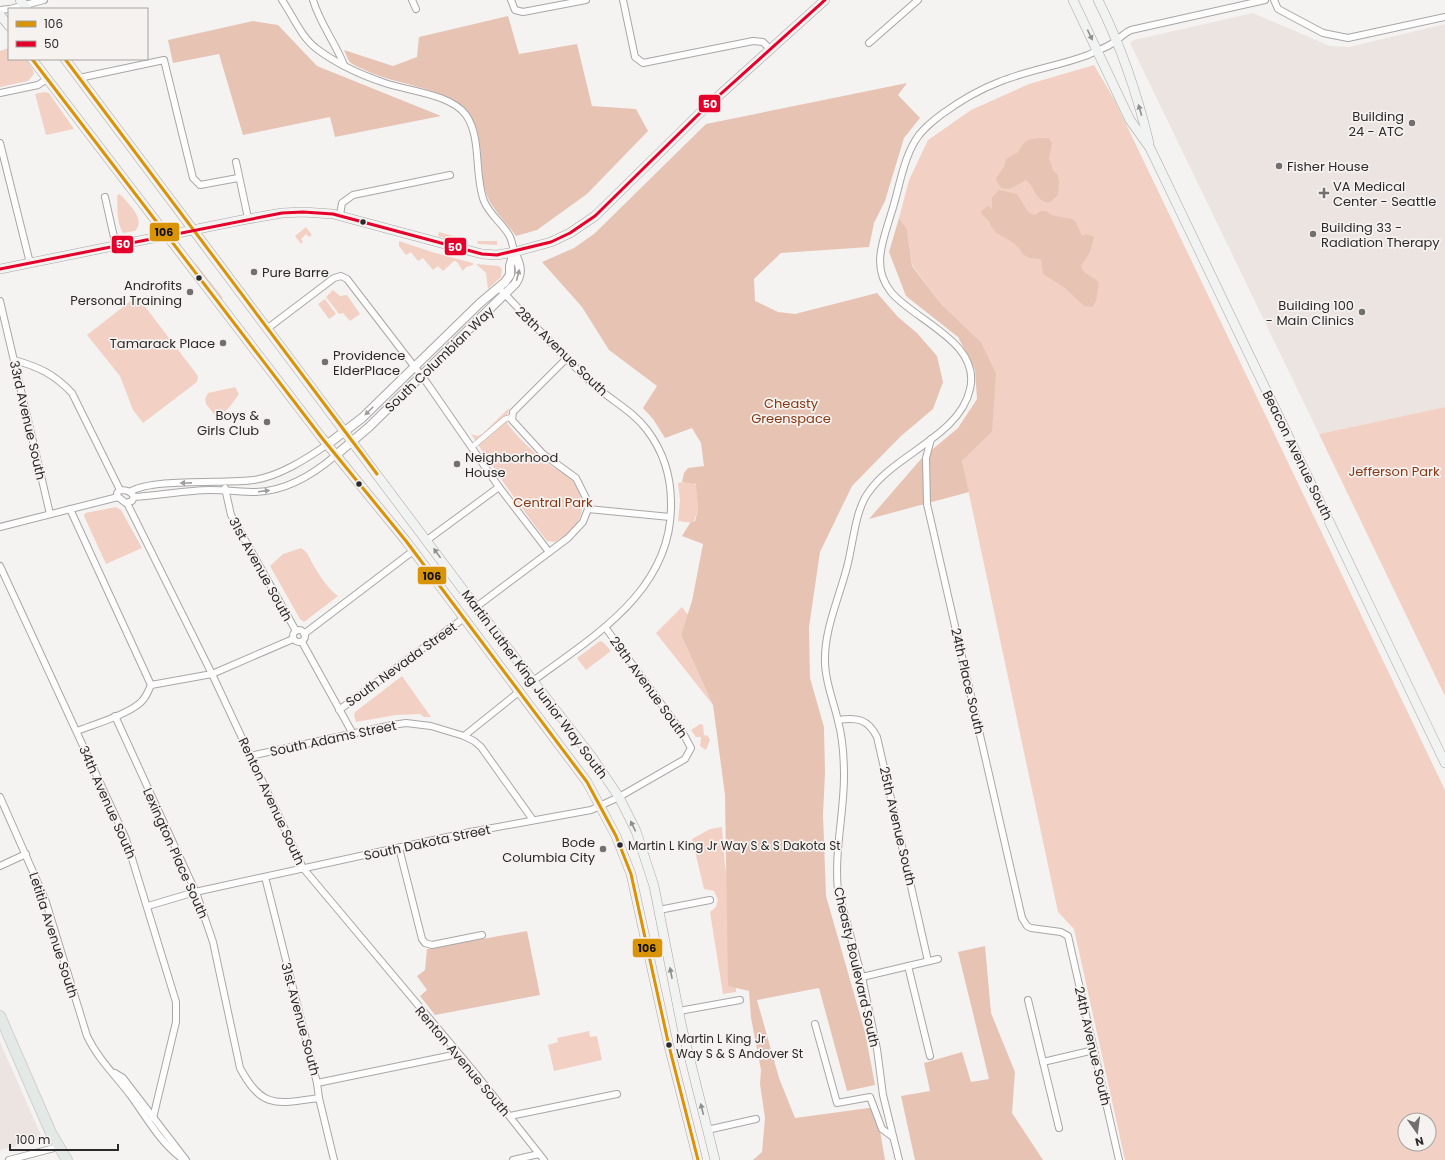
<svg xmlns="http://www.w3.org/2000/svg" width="1445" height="1160" font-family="Poppins,sans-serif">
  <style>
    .built { fill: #ece4e1 }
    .green { fill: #f2d1c4; fill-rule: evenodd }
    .forest { fill: #e7c3b4 }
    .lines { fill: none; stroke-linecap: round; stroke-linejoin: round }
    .pedestrian-casing { stroke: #a9a7a6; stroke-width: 6 }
    .minor-casing { stroke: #a9a7a6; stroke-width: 8 }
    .tertiary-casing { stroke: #a9a7a6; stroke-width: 10 }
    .secondary-casing { stroke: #a9a7a6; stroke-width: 10 }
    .primary-casing { stroke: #d1d0cf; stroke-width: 12 }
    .pedestrian { stroke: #fefdfd; stroke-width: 5 }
    .minor { stroke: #fefdfd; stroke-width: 6 }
    .tertiary { stroke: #fefdfd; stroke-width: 8 }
    .secondary { stroke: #f0f3f2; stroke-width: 9 }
    .primary { stroke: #e3e9e6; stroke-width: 10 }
    .bus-1-casing { stroke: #f6f2f0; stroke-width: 6 }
    .bus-2-casing { stroke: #f6f2f0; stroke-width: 6 }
    .bus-1 { stroke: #d89306; stroke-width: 3 }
    .bus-2 { stroke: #e4002b; stroke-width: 3 }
    .oneway { fill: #8e8e8e }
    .oneway2 { fill: #9f9e9e }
    .poi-dot { fill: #72706f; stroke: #f6f2f0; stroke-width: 1.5 }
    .bus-dot { fill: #2b2929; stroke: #f6f2f0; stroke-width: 1.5 }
    .labels { text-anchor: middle; stroke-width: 3.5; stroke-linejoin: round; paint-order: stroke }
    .bus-label { font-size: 12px; fill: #2b2929; stroke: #f6f2f0; text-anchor: start }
    .poi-label { font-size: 13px; fill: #2b2929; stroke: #f6f2f0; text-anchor: end }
    .street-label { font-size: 13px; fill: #2b2929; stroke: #f6f2f0 }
    .park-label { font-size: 13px; fill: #863815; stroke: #f6f2f0 }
    .line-badge { stroke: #f6f2f0; stroke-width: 1.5 }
    .badge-label { font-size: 11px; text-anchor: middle; font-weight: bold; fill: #fff }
    .pale-badge-label { font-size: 11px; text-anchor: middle; font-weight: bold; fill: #111 }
  </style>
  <rect width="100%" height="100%" fill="#f5f3f1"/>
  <!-- built -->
  <g class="built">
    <polygon points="1253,13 1330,46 1349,47 1445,24 1445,407 1319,434 1130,43 1134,40"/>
    <polygon points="0,1042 43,1140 0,1150"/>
  </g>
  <!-- green -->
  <g class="green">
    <polygon points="9,48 9,59 26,59 33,70 34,74 28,81 0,87 0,51"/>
    <path d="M1094 65 1114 99 1445 790V1160H1125L1074 929 1058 912 962 461 992 432 981 342 942 305 912 265 907 229 899 218 909 180 928 140 971 110 1029 84ZM1405 1120H1429V1144H1405Z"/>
    <polygon points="45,92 49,93 74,129 46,135 35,94"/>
    <path d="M119 194 123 197C130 206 146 220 135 231L123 233C116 222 118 208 117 196Z"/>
    <polygon points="306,227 312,235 309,237 306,234 301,239 303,242 301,244 295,236"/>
    <polygon points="439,232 457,237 456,241 438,236"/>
    <polygon points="399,241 435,253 473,263 473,265 466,267 463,271 457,262 454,261 443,271 438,266 433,270 423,258 418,261 411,252 406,255 399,246"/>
    <polygon points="477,241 497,241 497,245 478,244"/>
    <polygon points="194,264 196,264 223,298 221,299"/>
    <polygon points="476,264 499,266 502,269 501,277 488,289 486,273"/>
    <polygon points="333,290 340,296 347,295 360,314 350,321 343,313 339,314 326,297"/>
    <polygon points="137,296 198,376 197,382 143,423 133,410 120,376 87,335"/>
    <polygon points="325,299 336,314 329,319 318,304"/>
    <path d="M235 387 239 394C233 402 225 417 214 414L206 404 205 399 208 393Z"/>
    <polygon points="1445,407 1445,696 1319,434"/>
    <path d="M509 408C509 413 505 416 507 422 511 432 545 463 555 468 559 470 566 471 569 475 589 503 587 524 555 542L547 541C520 507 495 471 471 434L478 436 482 434Z"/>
    <polygon points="687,482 693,483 697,486 698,510 693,523 678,521 680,500 678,483"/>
    <polygon points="116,507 121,510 142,548 106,564 84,516 85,513"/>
    <path d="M301 548C309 553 309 558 314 566 319 575 330 591 338 596L304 622 300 619 270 566 283 554Z"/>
    <polygon points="682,607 688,615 681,635 713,705 656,633"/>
    <polygon points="600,641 603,642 611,651 586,670 577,658"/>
    <polygon points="402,676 431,717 424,717 420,714 396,715 356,722 354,715 355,712"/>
    <polygon points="700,724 703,725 704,735 708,736 710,740 706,750 700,746 701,737 696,737 691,730"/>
    <polygon points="722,827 725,866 734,913 736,992 723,994 710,912 716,907 718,900 714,891 704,889 692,839 710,829"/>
    <polygon points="589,1031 590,1037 597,1036 602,1060 554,1071 548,1045 558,1042 557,1038"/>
  </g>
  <!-- forest -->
  <g class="forest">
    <path d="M508 16 519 54 577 44 592 106 636 109 648 131 587 194 537 230 516 236C508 225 497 214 490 202 474 174 490 130 463 108 439 86 395 85 365 70 361 68 355 66 351 63 348 61 346 54 344 50L393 66 417 57 419 37Z"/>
    <polygon points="253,21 278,25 317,66 441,116 335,137 330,117 243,135 219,54 173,63 168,40"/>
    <polygon points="907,83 898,95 920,118 904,138 885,201 874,223 869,247 781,253 754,279 755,301 778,312 795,314 877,293 898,317 917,333 937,356 943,382 933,409 901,436 852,486 820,552 809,627 810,678 824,727 825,774 823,814 826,896 865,1032 875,1085 847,1091 819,988 757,1000 779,1078 795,1118 876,1107 885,1160 753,1160 762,1152 765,1118 760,1084 761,1070 751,1018 749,991 728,986 725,795 713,705 681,635 692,601 703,544 682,536 690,523 695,521 698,510 696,484 682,482 684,473 688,468 704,466 701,443 692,428 665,438 653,419 643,408 657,386 609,350 582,307 542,262 574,248 594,234 706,124"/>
    <path d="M1038 138H1049L1052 143 1049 158 1053 170 1058 175 1059 181 1058 195 1049 203C1034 200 1036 188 1026 180 1017 185 1011 191 1001 188L997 182 996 178 1004 167 1006 159 1018 152 1023 144 1028 140Z"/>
    <path d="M999 190 1017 194 1029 213 1035 215 1041 211H1046L1051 215 1072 219 1076 222 1082 236 1086 234 1094 237 1090 252 1081 266C1084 276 1093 275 1099 283L1096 301 1092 307 1084 306 1065 288 1043 274 1041 259C1036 259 1030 259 1026 256 1020 254 1022 250 1018 247 1008 237 993 236 989 221L982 215 981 211 988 206 992 209V197Z"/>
    <polygon points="899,218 907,229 912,266 942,305 981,342 996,374 992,432 962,461 969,492 869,519 921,459 958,428 977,399 975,370 958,337 906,296 889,252"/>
    <polygon points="527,931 540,995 435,1015 420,996 427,990 417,976 425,970 427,949"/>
    <polygon points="985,946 991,1013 1015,1072 1012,1113 1043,1160 915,1160 901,1096 930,1091 924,1063 962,1052 971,1082 989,1079 958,952"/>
  </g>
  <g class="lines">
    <!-- pedestrian casing -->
    <g class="pedestrian-casing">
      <polyline id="pedestrian" points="472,447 505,419 512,417"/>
    </g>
    <!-- minor casing -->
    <g class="minor-casing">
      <g id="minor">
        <path d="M282 0C293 16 301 37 317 49 337 64 361 75 385 83 408 91 451 94 466 115 482 138 474 175 484 201 489 214 502 223 509 235 512 240 513 247 514 252"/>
        <path d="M313 0C320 24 335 42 344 65"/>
        <polyline points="412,0 416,9"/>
        <polyline points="511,0 515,10 523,12 586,0"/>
        <polyline points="623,0 635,57 643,63 753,41 763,42 770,49"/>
        <polyline points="1274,0 1278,9 1323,33 1348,38 1445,17"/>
        <polyline points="10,9 44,0"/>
        <polyline points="0,10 9,9"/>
        <polyline points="869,43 918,0"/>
        <polyline points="79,78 164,60 193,178 200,185 238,178"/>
        <polyline points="0,93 38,85 47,79"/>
        <polyline points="0,143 30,263"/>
        <polyline points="236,162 248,218"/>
        <polyline points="105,197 116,246"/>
        <polyline points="340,215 342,203 353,195 450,175"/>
        <path d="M499 288C530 320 559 353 592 383 610 400 632 410 647 430 663 451 671 477 671 503 673 590 594 636 533 681"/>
        <polyline points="0,301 50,514"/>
        <polyline points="268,328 334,278 341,276 347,279 427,383 499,487 549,552"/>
        <polyline points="567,358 513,412 512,420 543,454 576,478 586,498 588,509"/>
        <path d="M14 360C39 367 54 374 72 393L120 490"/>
        <polyline points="931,439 926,458 927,504 1022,918 1027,926 1031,928 1061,932 1068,936 1119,1160"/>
        <polyline points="225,488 231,515 296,631"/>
        <path d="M120 490C127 490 131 491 134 497L132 501 126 503 118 497 117 493Z"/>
        <path d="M130 492C151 478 225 484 254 480 280 476 306 459 328 444"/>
        <path d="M134 497C159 496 185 490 210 490 226 490 241 492 256 492 287 491 314 474 336 455"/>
        <polyline points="127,503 212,674 303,868 476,1074 544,1160"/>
        <polyline points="70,509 151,685"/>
        <polyline points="0,527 118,497"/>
        <polyline points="427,540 499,487"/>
        <polyline points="0,566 126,839 176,1002 176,1022 153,1118"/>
        <polyline points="476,607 568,538 583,522 588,509 670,517"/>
        <circle cx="299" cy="636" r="6"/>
        <polyline points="304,634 413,551"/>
        <polyline points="302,642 353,734"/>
        <polyline points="151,685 212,674 293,639"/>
        <polyline points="339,710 464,618"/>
        <path d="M115 716 197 895 213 942 240 1068C262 1109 276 1104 319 1098"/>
        <path d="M838 720C857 717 868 719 877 737L928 961"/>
        <path d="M77 731C95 724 126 715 140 703 146 698 148 692 151 685"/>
        <polyline points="464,736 520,691"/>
        <polyline points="250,756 392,725 406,723 431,726 464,736 474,741 481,747 533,820"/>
        <path d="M0 797 45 899 87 1036C98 1059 116 1076 131 1096 147 1118 161 1144 184 1160"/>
        <polyline points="399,848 422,939 425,943 432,945 482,935"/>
        <polyline points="0,866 26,854"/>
        <polyline points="265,877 317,1083 319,1098 334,1160"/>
        <polyline points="148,906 195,892 470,832 591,810 619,797 685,759 691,748 684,735 605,627"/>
        <polyline points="659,910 710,900"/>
        <polyline points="908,966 930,1056"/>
        <polyline points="862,977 938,959"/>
        <polyline points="1028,1000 1059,1128"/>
        <polyline points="679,1011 740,1000"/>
        <polyline points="815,1024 837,1103 870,1097 882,1129 893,1137"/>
        <polyline points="1043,1062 1094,1050"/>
        <polyline points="115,1073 123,1078 186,1160"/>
        <polyline points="317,1083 458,1054"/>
        <polyline points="510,1116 617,1094"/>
        <polyline points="707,1130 756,1119"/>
        <polyline points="9,1160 58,1147"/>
        <polyline points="513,1160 539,1154"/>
        <path d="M899 1160 883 1095 877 1049 862 977 838 891C834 852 844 814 844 776 844 758 843 739 838 721 834 702 825 682 825 662 824 630 839 598 847 567 853 545 855 511 868 493 894 454 960 436 970 389 981 342 915 321 891 292 871 267 883 241 891 214 899 190 902 163 915 141 921 130 932 122 942 114 960 101 978 90 999 82 1028 70 1059 66 1088 55 1096 51 1105 48 1113 43 1119 39 1124 33 1131 30L1265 0"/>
      </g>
    </g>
    <!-- tertiary casing -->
    <g class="tertiary-casing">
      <g id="tertiary">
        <polyline points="328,444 362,418 480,303 505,282 510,275 510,266 514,252"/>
        <path d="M336 455 369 427 515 284C523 273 520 264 514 252"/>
      </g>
    </g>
    <!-- secondary casing -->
    <g class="secondary-casing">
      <g id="secondary">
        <polyline points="20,0 27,9"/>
        <polyline points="1073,0 1130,120 1150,148 1445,763"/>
        <path d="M1098 0C1121 46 1137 93 1149 143"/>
        <polyline points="0,15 9,26"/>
        <polyline points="32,59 322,438 406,541 587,782 616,836 631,874 669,1046 698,1160"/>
        <polyline points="65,59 476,607 592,757 619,797 636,831 654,886 682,1028 715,1160"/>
        <polyline points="0,269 242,220 282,213 303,212 333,214 482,254 497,255 514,252 551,242 570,233 595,216 704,109 825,0"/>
      </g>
    </g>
    <!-- primary casing -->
    <g class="primary-casing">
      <polyline id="primary" points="0,1016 51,1133 67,1160"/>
    </g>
    <!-- pedestrian -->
    <use href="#pedestrian" class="pedestrian"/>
    <!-- minor -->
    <use href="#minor" class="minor"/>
    <!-- tertiary -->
    <use href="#tertiary" class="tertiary"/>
    <!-- secondary -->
    <use href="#secondary" class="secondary"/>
    <!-- primary -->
    <use href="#primary" class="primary"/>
    <!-- bus-1 casing -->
    <g class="bus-1-casing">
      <g id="bus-1">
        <polyline points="32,59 322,438 406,541 587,782 616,836 631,874 669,1046 698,1160"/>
        <polyline points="65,59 377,474"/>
      </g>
    </g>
    <!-- bus-2 casing -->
    <g class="bus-2-casing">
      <polyline id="bus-2" points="0,269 282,213 303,212 333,214 482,254 497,255 551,242 570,233 595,216 704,109 825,0"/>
    </g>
    <!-- bus-1 -->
    <use href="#bus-1" class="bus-1"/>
    <!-- bus-2 -->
    <use href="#bus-2" class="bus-2"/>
  </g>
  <!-- one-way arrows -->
  <defs><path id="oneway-solid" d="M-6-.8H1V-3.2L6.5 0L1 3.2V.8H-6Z"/></defs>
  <g class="oneway">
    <use href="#oneway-solid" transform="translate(1090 35) rotate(64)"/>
    <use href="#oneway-solid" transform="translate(1140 110) rotate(-106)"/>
    <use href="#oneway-solid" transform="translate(437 553) rotate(-126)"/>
    <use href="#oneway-solid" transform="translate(633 826) rotate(-116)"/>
    <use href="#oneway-solid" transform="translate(671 973) rotate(-101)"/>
    <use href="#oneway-solid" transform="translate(702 1109) rotate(-104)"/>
  </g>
  <g class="oneway2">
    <use href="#oneway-solid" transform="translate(518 275) rotate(-75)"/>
    <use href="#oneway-solid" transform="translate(369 411) rotate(135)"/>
    <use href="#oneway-solid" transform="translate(186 483) rotate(179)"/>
    <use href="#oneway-solid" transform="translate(264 491) rotate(-7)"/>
  </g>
  <!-- markers -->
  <g class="poi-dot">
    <circle cx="1412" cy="123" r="4"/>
    <circle cx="1279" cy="166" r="4"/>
    <path d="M1322 187h4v4h4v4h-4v4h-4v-4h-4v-4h4z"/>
    <circle cx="1313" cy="234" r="4"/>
    <circle cx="254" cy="272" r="4"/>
    <circle cx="190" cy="292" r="4"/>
    <circle cx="1362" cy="312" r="4"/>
    <circle cx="223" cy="343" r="4"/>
    <circle cx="325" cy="362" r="4"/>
    <circle cx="267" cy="422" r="4"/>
    <circle cx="457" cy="464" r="4"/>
    <circle cx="603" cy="849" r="4"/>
  </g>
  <g class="bus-dot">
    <circle cx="363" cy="222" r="3.5"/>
    <circle cx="199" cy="278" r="3.5"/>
    <circle cx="359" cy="484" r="3.5"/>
    <circle cx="620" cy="845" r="3.5"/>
    <circle cx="669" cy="1045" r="3.5"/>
  </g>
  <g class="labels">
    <!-- bus labels -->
    <g class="bus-label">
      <text x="628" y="850">Martin L King Jr Way S &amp; S Dakota St</text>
      <text x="676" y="1043">Martin L King Jr<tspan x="676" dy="15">Way S &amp; S Andover St</tspan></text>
    </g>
    <!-- poi labels -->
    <g class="poi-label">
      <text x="1404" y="121">Building<tspan x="1404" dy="15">24 - ATC</tspan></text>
      <text x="1287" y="171" text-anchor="start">Fisher House</text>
      <text x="1333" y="191" text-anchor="start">VA Medical<tspan x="1333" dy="15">Center - Seattle</tspan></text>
      <text x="1321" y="232" text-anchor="start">Building 33 -<tspan x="1321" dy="15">Radiation Therapy</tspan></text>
      <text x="262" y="277" text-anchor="start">Pure Barre</text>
      <text x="182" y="290">Androfits<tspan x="182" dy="15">Personal Training</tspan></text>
      <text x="1354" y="310">Building 100<tspan x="1354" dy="15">- Main Clinics</tspan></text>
      <text x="215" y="348">Tamarack Place</text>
      <text x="333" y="360" text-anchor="start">Providence<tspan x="333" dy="15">ElderPlace</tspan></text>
      <text x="259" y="420">Boys &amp;<tspan x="259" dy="15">Girls Club</tspan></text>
      <text x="465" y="462" text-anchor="start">Neighborhood<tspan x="465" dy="15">House</tspan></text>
      <text x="595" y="847">Bode<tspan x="595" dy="15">Columbia City</tspan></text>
    </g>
    <!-- street labels -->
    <g class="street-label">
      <text transform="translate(562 351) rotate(44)" y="5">28th Avenue South</text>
      <text transform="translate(439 359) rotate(-44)" y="5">South Columbian Way</text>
      <text transform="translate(28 420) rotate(77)" y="5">33rd Avenue South</text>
      <text transform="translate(1298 455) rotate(64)" y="5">Beacon Avenue South</text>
      <text transform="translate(261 569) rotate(61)" y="5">31st Avenue South</text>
      <text transform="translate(401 664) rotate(-36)" y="5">South Nevada Street</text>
      <text transform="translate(968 681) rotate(77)" y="5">24th Place South</text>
      <text transform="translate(535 684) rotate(53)" y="5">Martin Luther King Junior Way South</text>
      <text transform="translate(649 687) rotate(54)" y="5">29th Avenue South</text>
      <text transform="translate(333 738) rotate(-12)" y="5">South Adams Street</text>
      <text transform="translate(272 801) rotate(65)" y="5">Renton Avenue South</text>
      <text transform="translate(108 802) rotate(66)" y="5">34th Avenue South</text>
      <text transform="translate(898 826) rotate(77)" y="5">25th Avenue South</text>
      <text transform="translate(427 842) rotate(-12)" y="5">South Dakota Street</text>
      <text transform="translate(176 853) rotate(66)" y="5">Lexington Place South</text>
      <text transform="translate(54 935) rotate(72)" y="5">Letitia Avenue South</text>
      <text transform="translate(857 967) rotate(77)" y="5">Cheasty Boulevard South</text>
      <text transform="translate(301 1019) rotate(75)" y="5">31st Avenue South</text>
      <text transform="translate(1093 1046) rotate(77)" y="5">24th Avenue South</text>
      <text transform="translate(463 1061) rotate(50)" y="5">Renton Avenue South</text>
    </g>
    <!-- park labels -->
    <g class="park-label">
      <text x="791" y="408">Cheasty<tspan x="791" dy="15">Greenspace</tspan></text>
      <text x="1394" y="476">Jefferson Park</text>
      <text x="553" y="507">Central Park</text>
    </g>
  </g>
  <g class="line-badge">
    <rect x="698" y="94" width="23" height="19" rx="4" fill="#e4002b"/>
    <rect x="149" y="222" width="31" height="20" rx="4" fill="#d89306"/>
    <rect x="111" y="235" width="23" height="19" rx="4" fill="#e4002b"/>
    <rect x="444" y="237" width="23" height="19" rx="4" fill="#e4002b"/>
    <rect x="417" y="566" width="30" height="19" rx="4" fill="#d89306"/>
    <rect x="632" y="938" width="31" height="20" rx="4" fill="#d89306"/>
  </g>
  <g class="badge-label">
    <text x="710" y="108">50</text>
    <text x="123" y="248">50</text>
    <text x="455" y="251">50</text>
  </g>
  <g class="pale-badge-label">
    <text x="164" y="236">106</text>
    <text x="432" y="580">106</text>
    <text x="647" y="952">106</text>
  </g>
  <!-- legend -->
  <rect x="8" y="8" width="140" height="52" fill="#f6f2f0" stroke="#a5a2a0"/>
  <rect x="16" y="21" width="20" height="6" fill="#d89306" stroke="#a5a2a0"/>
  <text x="44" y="28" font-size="12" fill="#2b2929">106</text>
  <rect x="16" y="41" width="20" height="6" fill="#e4002b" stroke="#a5a2a0"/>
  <text x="44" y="48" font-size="12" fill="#2b2929">50</text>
  <!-- north arrow -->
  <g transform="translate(1417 1132) rotate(166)"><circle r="19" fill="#f6f2f0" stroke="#a5a2a0"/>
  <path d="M0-3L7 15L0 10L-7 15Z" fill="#72706f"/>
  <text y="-6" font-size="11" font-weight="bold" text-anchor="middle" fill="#2b2929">N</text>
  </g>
  <!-- scale -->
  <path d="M10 1144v6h108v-6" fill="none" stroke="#2b2929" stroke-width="2"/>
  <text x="16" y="1144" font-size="12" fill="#2b2929" stroke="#f6f2f0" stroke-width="3" paint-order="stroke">100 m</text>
</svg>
